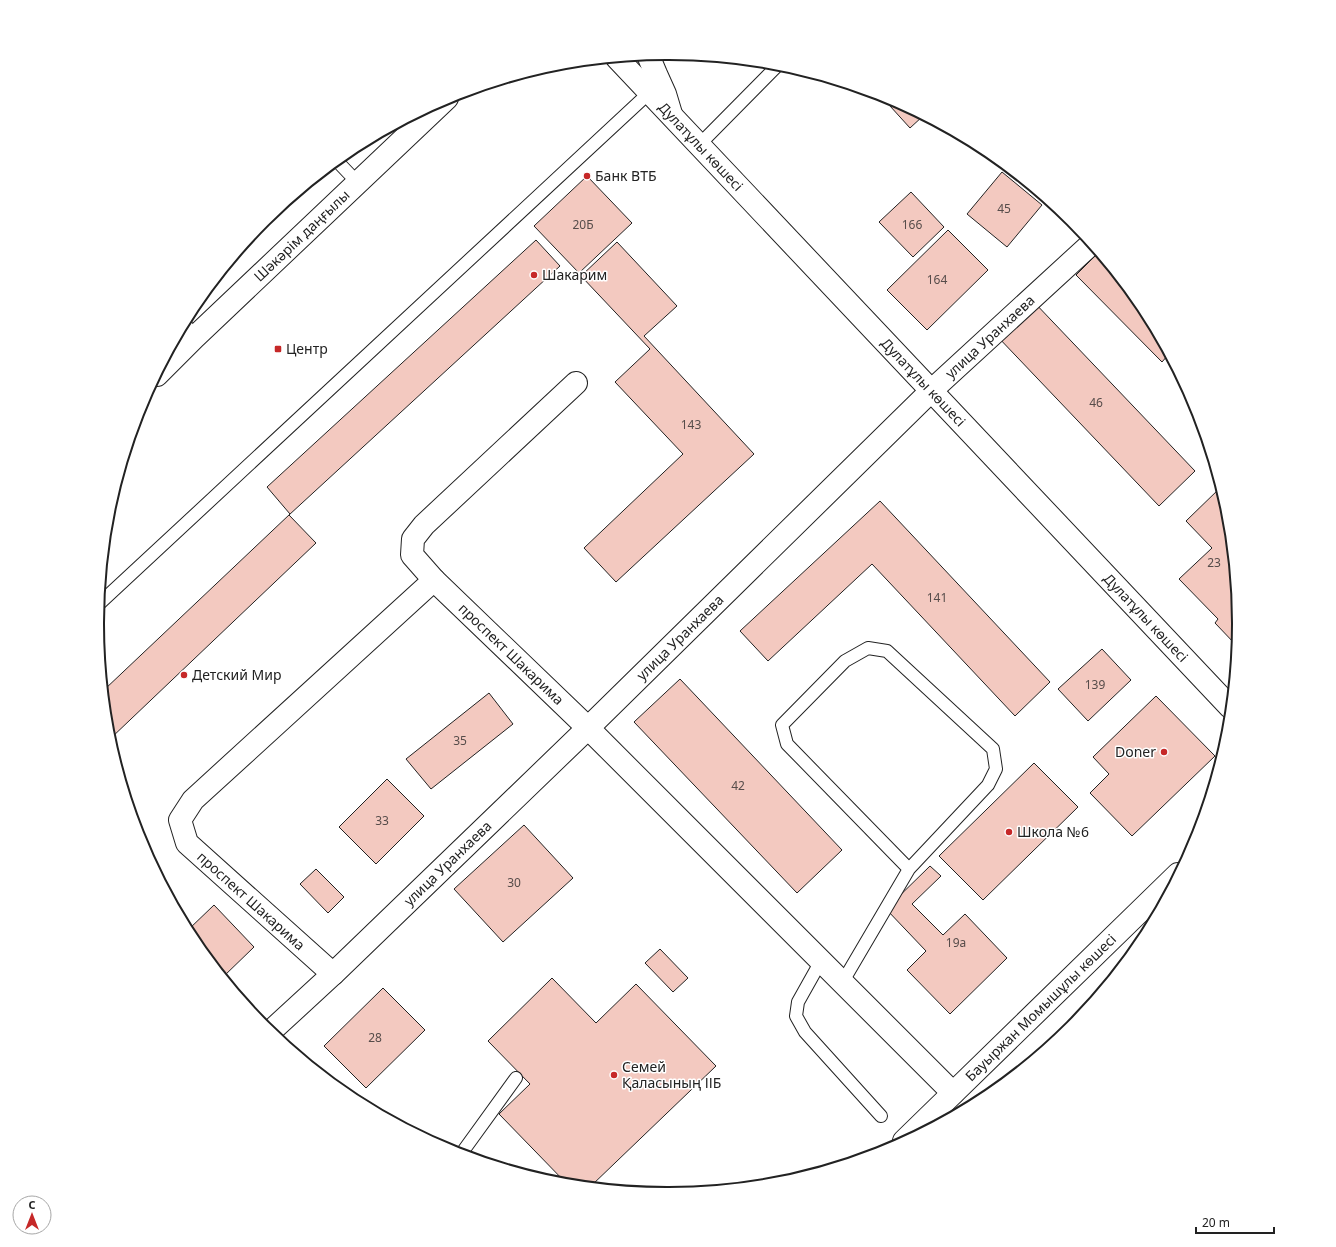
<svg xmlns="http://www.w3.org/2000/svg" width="1336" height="1247" font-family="'Noto Sans',sans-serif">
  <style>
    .building { fill: #f3c9c0; stroke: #222 }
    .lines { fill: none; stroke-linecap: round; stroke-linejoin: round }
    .service-casing { stroke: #222; stroke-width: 14 }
    .minor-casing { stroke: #222; stroke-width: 24 }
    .tertiary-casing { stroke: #222; stroke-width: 24 }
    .primary-casing { stroke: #222; stroke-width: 24 }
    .service { stroke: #fff; stroke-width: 12 }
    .minor { stroke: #fff; stroke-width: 22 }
    .tertiary { stroke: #fff; stroke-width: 22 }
    .primary { stroke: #fff; stroke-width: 22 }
    .poi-dot { fill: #c62828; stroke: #fff; stroke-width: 1.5 }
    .labels { text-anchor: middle; stroke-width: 3; stroke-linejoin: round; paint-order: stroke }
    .number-label { font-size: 12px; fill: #564c4a }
    .street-label { font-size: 14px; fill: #222; stroke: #fff }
    .poi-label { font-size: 14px; fill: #222; stroke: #fff; text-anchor: start }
    .rim { fill: none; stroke: #222; stroke-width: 2 }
  </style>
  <rect width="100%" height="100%" fill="#fff"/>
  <!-- building -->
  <g class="building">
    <polygon points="880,95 887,97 923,116 910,128"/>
    <polygon points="1002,172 1042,205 1007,247 967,214"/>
    <polygon points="587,176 632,223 579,273 534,226"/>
    <polygon points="911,192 944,227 913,257 879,222"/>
    <polygon points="948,230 988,270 927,330 887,290"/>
    <polygon points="536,240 560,266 289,515 316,543 110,739 104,690 290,514 267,487"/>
    <polygon points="617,242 677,306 644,336 754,454 616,582 584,548 683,454 615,382 650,349 581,276"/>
    <polygon points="1098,253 1142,307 1168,355 1162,362 1076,275"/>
    <polygon points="1032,300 1195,471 1159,506 996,335"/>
    <polygon points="1220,488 1228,512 1238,624 1236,645 1215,623 1218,619 1179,579 1212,548 1186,521"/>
    <polygon points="880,501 1050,682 1015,716 872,564 768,661 740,631"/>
    <polygon points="1102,649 1131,680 1088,721 1058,689"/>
    <polygon points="680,679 842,850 797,893 634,722"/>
    <polygon points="489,693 513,724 431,789 406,759"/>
    <polygon points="1156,696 1215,756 1132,836 1090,793 1109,774 1093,757"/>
    <polygon points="1034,763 1078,807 983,900 939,856"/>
    <polygon points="387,779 424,816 376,864 339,827"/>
    <polygon points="524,825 573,878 503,942 454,889"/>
    <polygon points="930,866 941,876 912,904 943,935 965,914 1007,958 950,1014 907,970 926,951 886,909"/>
    <polygon points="316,869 344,897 328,913 300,884"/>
    <polygon points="214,905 254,947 223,977 194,940 188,930"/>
    <polygon points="660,949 688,978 673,992 645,963"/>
    <polygon points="552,978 596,1023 636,984 716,1066 591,1186 567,1184 499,1114 530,1084 488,1041"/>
    <polygon points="383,988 425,1030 366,1088 324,1046"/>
  </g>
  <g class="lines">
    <!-- service casing -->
    <g class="service-casing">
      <g id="service">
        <polyline points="699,145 779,64"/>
        <polyline points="337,161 358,183"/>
        <polyline points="185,324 195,337"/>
        <polyline points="100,603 650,92"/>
        <polyline points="821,961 798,1002 796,1016 805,1032 881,1116"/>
        <polyline points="842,983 909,869 988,785 996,769 993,749 887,651 868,648 845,661 782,725 787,744 909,869"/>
        <polyline points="461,1154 516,1078"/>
      </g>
    </g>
    <!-- minor casing -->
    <g class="minor-casing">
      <g id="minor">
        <path id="s1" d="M434 580 588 728 953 1093"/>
        <polyline points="333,974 187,843 180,820 193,800 434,580 412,555 413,539 424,525 576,383"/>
        <path id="s2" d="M270 1032 333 974 588 728 932 390 1091 244"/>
      </g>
    </g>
    <!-- tertiary casing -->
    <g class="tertiary-casing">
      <g id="tertiary">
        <path id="s3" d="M617 58 1230 707"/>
        <path id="s4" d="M904 1141 1178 874"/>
      </g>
    </g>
    <!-- primary casing -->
    <g class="primary-casing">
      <g id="primary">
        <polyline points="648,55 656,74 665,94 671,114"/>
        <path id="s5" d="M157 375 195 337 447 98"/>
      </g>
    </g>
    <!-- service -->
    <use href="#service" class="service"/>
    <!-- minor -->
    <use href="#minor" class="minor"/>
    <!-- tertiary -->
    <use href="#tertiary" class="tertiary"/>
    <!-- primary -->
    <use href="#primary" class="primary"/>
  </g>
  <!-- markers -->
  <g class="poi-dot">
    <circle cx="587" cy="176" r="4"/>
    <circle cx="534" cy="275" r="4"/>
    <rect x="274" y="345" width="8" height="8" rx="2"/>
    <circle cx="184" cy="675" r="4"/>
    <circle cx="1164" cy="752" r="4"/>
    <circle cx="1009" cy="832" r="4"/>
    <circle cx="614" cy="1075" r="4"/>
  </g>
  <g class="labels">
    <!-- number labels -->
    <g class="number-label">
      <text x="1004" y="213">45</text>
      <text x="583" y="229">20Б</text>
      <text x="912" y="229">166</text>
      <text x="937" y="284">164</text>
      <text x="1096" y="407">46</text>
      <text x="691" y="429">143</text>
      <text x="1214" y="567">23</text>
      <text x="937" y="602">141</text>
      <text x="1095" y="689">139</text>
      <text x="460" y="745">35</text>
      <text x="738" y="790">42</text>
      <text x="382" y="825">33</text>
      <text x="514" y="887">30</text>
      <text x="956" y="947">19а</text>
      <text x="375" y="1042">28</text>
    </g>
    <!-- street labels -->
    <g class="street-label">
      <text dy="5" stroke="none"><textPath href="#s3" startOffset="122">Дулатұлы көшесі</textPath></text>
      <text dy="5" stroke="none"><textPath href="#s5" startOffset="201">Шәкәрім даңғылы</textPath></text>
      <text dy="5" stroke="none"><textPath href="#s2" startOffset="1001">улица Уранхаева</textPath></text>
      <text dy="5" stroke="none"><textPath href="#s3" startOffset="446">Дулатұлы көшесі</textPath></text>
      <text dy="5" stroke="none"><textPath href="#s3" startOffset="770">Дулатұлы көшесі</textPath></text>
      <text dy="5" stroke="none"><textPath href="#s2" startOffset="569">улица Уранхаева</textPath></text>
      <text dy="5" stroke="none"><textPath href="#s1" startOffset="107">проспект Шакарима</textPath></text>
      <text dy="5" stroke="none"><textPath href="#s2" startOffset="245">улица Уранхаева</textPath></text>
      <text transform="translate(251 901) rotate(42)" y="5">проспект Шакарима</text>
      <text dy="5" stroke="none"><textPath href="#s4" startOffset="191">Бауыржан Момышұлы көшесі</textPath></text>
    </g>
    <!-- poi labels -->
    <g class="poi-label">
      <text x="595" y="181">Банк ВТБ</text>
      <text x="542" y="280">Шакарим</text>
      <text x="286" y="354">Центр</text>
      <text x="192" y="680">Детский Мир</text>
      <text x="1156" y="757" text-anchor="end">Doner</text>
      <text x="1017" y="837">Школа №6</text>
      <text x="622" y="1072">Семей<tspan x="622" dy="16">Қаласының ІІБ</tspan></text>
    </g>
  </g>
  <!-- crop -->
  <path d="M0 0H1336V1247H0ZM667 60H669A563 563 0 0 1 1232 623V624A563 563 0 0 1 669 1187H667A563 563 0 0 1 104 624V623A563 563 0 0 1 667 60Z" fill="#fff" fill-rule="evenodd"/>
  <path class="rim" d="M667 60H669A563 563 0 0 1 1232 623V624A563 563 0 0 1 669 1187H667A563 563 0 0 1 104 624V623A563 563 0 0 1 667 60Z"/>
  <!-- north arrow -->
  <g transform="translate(32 1215)"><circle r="19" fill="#ffffff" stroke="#a7a7a7"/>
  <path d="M0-3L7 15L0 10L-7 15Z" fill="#c62828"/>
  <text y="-6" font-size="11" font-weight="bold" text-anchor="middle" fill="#222222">С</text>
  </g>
  <!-- scale -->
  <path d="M1196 1227v6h78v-6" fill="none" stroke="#222222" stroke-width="2"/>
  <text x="1202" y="1227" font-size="12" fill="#222222" stroke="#ffffff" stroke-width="3" paint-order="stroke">20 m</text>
</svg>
